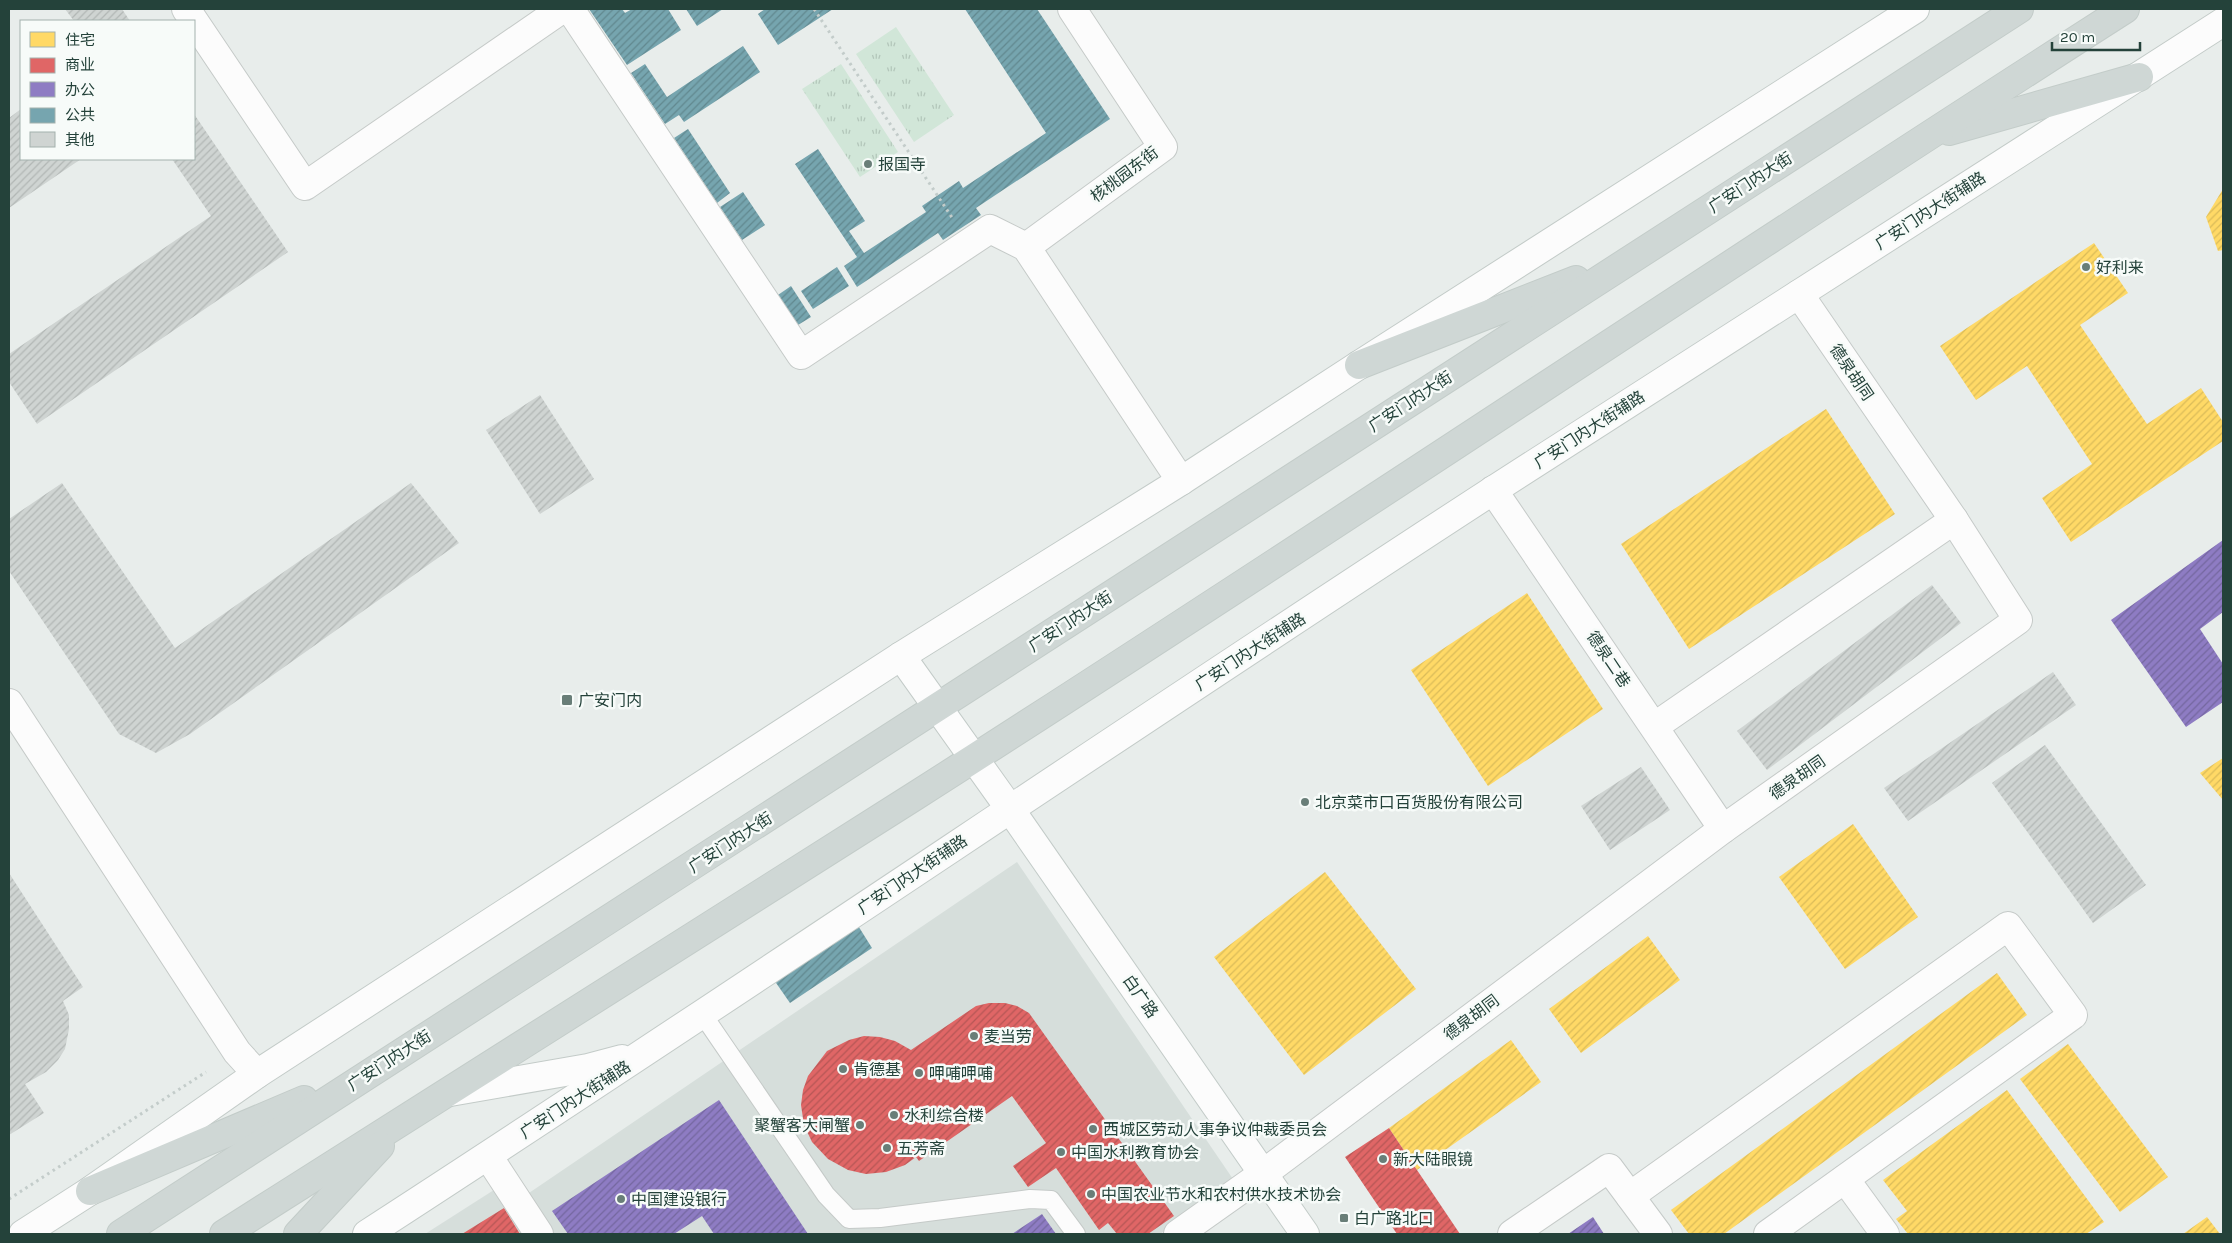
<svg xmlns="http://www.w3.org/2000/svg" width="2232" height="1243" font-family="Karla,'Noto Sans SC',sans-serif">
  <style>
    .built { fill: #d6dedb }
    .grass { fill: url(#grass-tufts) }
    .homes { fill: url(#homes-hatch) }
    .shops { fill: url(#shops-hatch) }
    .offices { fill: url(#offices-hatch) }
    .public { fill: url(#public-hatch) }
    .building { fill: url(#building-hatch) }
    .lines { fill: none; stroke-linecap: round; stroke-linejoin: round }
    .lane-casing { stroke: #c5cac8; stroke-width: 20 }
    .street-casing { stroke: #c5cac8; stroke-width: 30 }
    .secondary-casing { stroke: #c3cbc8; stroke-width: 30 }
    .primary-casing { stroke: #c3ccc9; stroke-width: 30 }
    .path { stroke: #c3ccca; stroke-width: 3; stroke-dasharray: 2.5 4; stroke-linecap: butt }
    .lane { stroke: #fcfcfc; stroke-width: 18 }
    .street { stroke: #fcfcfc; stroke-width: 28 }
    .secondary { stroke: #fcfcfc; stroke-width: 28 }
    .primary { stroke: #cfd7d5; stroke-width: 28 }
    .poi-dot { fill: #697e78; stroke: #f7fbf9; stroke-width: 2 }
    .labels { text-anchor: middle; stroke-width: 5; stroke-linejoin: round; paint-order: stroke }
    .poi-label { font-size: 16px; fill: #24423a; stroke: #f7fbf9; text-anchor: start }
    .street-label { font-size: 16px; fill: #24423a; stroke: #f7fbf9 }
  </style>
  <defs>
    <pattern id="grass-tufts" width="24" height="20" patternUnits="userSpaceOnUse" patternTransform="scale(1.25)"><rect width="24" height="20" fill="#d1e6d8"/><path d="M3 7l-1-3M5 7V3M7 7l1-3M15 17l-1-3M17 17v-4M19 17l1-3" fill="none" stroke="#b3c6ba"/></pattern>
    <pattern id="homes-hatch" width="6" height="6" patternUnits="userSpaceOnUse" patternTransform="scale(1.25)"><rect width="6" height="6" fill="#ffd966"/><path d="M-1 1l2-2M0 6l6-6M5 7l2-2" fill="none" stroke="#dabb59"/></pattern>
    <pattern id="shops-hatch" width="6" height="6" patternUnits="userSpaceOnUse" patternTransform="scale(1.25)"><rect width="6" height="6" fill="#e06666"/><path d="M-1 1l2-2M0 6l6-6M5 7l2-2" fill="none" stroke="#b55655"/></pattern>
    <pattern id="offices-hatch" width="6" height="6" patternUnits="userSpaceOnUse" patternTransform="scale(1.25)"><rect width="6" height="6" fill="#8e7cc3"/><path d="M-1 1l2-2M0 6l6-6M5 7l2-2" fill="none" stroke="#74679f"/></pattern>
    <pattern id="public-hatch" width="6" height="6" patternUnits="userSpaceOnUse" patternTransform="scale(1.25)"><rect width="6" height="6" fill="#76a5af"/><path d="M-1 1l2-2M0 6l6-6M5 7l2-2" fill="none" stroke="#61888f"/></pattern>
    <pattern id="building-hatch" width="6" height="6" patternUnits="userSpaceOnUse" patternTransform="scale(1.25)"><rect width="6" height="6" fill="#cfd4d2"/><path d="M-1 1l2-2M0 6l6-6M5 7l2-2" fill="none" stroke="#b2b7b5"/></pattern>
  </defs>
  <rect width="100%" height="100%" fill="#e8edeb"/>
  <!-- built -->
  <g class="built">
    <polygon points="1017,862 1235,1182 1160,1234 552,1234 526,1195"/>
    <polygon points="497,1188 526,1234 425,1234"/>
  </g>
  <!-- grass -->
  <g class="grass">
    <polygon points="896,27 954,115 914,142 856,54"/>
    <polygon points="841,64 898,152 860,177 802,89"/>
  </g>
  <!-- homes -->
  <g class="homes">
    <polygon points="2223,189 2223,250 2218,251 2206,217"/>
    <polygon points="2094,243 2128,293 2080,325 2147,424 2201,388 2223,422 2223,441 2071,542 2042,498 2092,464 2027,366 1976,400 1940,346"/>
    <polygon points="1826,409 1895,514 1689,649 1621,544"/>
    <polygon points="1527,593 1603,709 1488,786 1411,670"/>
    <polygon points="2223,758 2223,800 2200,773"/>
    <polygon points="1853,824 1918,917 1845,969 1779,877"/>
    <polygon points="1325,872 1416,989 1304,1075 1214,957"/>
    <polygon points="1648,936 1680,980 1581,1053 1549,1009"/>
    <polygon points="1997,973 2027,1015 1724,1234 1689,1234 1671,1210"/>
    <polygon points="1511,1040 1541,1082 1417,1170 1389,1128"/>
    <polygon points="2068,1044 2168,1177 2120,1212 2020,1079"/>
    <polygon points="2007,1090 2104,1222 2086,1234 1908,1234 1896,1219 1907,1211 1883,1180"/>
    <polygon points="2207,1217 2220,1234 2183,1234"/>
  </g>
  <!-- shops -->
  <g class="shops">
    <polygon points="989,1003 1005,1003 1017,1006 1029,1013 1174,1216 1148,1234 1117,1234 1108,1223 1099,1230 1056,1168 1028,1187 1013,1166 1046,1143 1012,1096 919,1161 916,1157 905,1165 886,1172 866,1174 848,1170 828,1159 812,1142 804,1125 801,1105 803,1090 808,1076 827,1051 849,1040 864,1036 880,1037 895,1041 911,1050 976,1006"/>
    <polygon points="1389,1128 1417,1170 1460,1234 1397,1234 1345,1157"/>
    <polygon points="504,1208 520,1234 462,1234"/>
  </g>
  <!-- offices -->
  <g class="offices">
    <polygon points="2223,540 2223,612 2200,629 2223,664 2223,702 2186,727 2111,620"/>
    <polygon points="719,1100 808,1234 714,1234 702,1216 674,1234 568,1234 552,1211"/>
    <polygon points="1042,1214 1056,1234 1012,1234"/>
    <polygon points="1593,1217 1604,1234 1568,1234"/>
  </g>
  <!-- public -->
  <g class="public">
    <polygon points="589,9 622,9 625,13 632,9 668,9 681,30 627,65"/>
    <polygon points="686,9 723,9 697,26"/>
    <polygon points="765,9 833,9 778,45 758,14"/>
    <polygon points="965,9 1037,9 1110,119 976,208 981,215 943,240 938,233 857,287 844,266 857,257 795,164 818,149 865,221 849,231 864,253 926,212 922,206 959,181 963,188 1046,133"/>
    <polygon points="743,46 760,72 684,122 679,115 665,124 631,73 645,64 667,97"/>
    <polygon points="688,129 730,193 717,203 674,138"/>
    <polygon points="743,192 765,225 742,240 720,207"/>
    <polygon points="837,267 849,286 813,309 801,291"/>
    <polygon points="791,286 811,317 798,325 778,295"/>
    <polygon points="857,924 872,948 790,1003 774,980"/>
  </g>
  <!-- building -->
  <g class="building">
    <polygon points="65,9 122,9 130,21 74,21"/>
    <polygon points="21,109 21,159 81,159 9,208 9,118"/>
    <polygon points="194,114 288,252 37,424 9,382 9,354 211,216 172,159 194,159"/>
    <polygon points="540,395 594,479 540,514 486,430"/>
    <polygon points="62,483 175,648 411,483 459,543 190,734 156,753 119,734 9,571 9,519"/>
    <polygon points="1932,585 1961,623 1767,770 1737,731"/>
    <polygon points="2053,672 2076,705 1908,821 1884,788"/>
    <polygon points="2045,745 2146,885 2093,923 1992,783"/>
    <polygon points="1641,767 1670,810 1610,850 1581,806"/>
    <polygon points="9,873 83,987 63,1001 69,1015 69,1029 65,1049 58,1060 46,1072 25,1084 44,1113 9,1135"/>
  </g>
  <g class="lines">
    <!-- lane casing -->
    <g class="lane-casing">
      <polyline id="lane" points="703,1015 826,1195 849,1219 880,1218 1030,1199 1051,1200 1076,1234"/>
    </g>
    <!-- street casing -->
    <g class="street-casing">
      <g id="street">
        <polyline points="186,9 305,186 562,9"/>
        <polyline points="570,9 801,355 990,229 1026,247 1181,481"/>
        <polyline points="1026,247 1163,147 1072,9"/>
        <polyline points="1493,490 1723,829"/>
        <polyline points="9,703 237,1052 257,1074"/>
        <polyline points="1655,726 1954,520"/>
        <polyline points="488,1156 539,1234"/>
        <polyline points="1845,1179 1885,1234"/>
        <polyline points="1630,1196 2008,926 2073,1015 1768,1234"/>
        <polyline points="1178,1234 1264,1173 1723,829 2018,620 1954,520 1799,294"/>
        <polyline points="1512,1234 1609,1168 1658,1234"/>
      </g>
    </g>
    <!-- secondary casing -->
    <g class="secondary-casing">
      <g id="secondary">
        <polyline points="901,656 1010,809 1305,1234"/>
        <polyline points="450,1092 588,1068 622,1059"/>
        <polyline points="23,1234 90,1191 257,1074 901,656 1181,481 1359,365 1915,9"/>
        <path d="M367 1234C744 990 1115 736 1492 491 1734 333 1980 180 2223 22"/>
      </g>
    </g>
    <!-- primary casing -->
    <g class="primary-casing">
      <g id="primary">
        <polyline points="1949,131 2139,77"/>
        <polyline points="1359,365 1576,280"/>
        <polyline points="90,1191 304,1100"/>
        <polyline points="121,1234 2019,9"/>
        <path d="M224 1234C454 1087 686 943 915 796 1321 537 1720 268 2125 9"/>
        <polyline points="298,1234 380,1146"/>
      </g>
    </g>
    <!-- path -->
    <g class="path">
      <polyline points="814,9 953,219"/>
      <polyline points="9,1199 206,1072"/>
    </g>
    <!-- lane -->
    <use href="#lane" class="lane"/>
    <!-- street -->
    <use href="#street" class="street"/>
    <!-- secondary -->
    <use href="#secondary" class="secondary"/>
    <!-- primary -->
    <use href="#primary" class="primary"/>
  </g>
  <!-- markers -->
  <g class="poi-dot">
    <circle cx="868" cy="164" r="5"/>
    <circle cx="2086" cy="267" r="5"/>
    <rect x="561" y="694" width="12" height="12" rx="2.5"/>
    <circle cx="1305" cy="802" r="5"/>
    <circle cx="974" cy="1036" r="5"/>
    <circle cx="843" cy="1069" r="5"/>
    <circle cx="919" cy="1073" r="5"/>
    <circle cx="894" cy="1115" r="5"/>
    <circle cx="860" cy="1125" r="5"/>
    <circle cx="1093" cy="1129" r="5"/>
    <circle cx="887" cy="1148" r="5"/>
    <circle cx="1061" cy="1152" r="5"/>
    <circle cx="1383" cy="1159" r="5"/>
    <circle cx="1091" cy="1194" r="5"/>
    <circle cx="621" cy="1199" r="5"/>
    <rect x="1339" y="1213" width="10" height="10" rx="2.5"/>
  </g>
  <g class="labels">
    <!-- poi labels -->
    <g class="poi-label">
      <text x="878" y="170">报国寺</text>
      <text x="2096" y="273">好利来</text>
      <text x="578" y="706">广安门内</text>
      <text x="1315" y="808">北京菜市口百货股份有限公司</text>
      <text x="984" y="1042">麦当劳</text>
      <text x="853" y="1075">肯德基</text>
      <text x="929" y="1079">呷哺呷哺</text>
      <text x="904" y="1121">水利综合楼</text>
      <text x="850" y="1131" text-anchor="end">聚蟹客大闸蟹</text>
      <text x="1103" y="1135">西城区劳动人事争议仲裁委员会</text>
      <text x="897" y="1154">五芳斋</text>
      <text x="1071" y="1158">中国水利教育协会</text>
      <text x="1393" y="1165">新大陆眼镜</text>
      <text x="1101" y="1200">中国农业节水和农村供水技术协会</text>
      <text x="631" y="1205">中国建设银行</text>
      <text x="1354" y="1224">白广路北口</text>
    </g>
    <!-- street labels -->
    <g class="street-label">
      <text transform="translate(1124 174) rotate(-37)" y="6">核桃园东街</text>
      <text transform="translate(1750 182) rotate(-33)" y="6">广安门内大街</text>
      <text transform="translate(1930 210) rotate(-33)" y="6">广安门内大街辅路</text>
      <text transform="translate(1852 372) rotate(56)" y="6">德泉胡同</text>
      <text transform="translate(1410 401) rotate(-33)" y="6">广安门内大街</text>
      <text transform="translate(1589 429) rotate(-33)" y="6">广安门内大街辅路</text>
      <text transform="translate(1070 621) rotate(-33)" y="6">广安门内大街</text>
      <text transform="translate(1250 651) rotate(-33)" y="6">广安门内大街辅路</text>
      <text transform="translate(1609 659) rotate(56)" y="6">德泉二巷</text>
      <text transform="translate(1797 777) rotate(-35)" y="6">德泉胡同</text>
      <text transform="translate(730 842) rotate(-33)" y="6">广安门内大街</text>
      <text transform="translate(912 874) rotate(-34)" y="6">广安门内大街辅路</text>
      <text transform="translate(1141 996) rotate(55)" y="6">白广路</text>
      <text transform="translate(1471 1017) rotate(-37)" y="6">德泉胡同</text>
      <text transform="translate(389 1060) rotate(-33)" y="6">广安门内大街</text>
      <text transform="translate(575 1099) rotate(-33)" y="6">广安门内大街辅路</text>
    </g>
  </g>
  <!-- border -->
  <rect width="2232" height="1243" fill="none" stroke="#24423a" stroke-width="20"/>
  <!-- legend -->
  <rect x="20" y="20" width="175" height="140" fill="#f7fbf9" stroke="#a3b1ad"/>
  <rect x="30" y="32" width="25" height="15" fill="#ffd966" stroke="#a3b1ad"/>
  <text x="65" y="45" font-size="15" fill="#24423a">住宅</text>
  <rect x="30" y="58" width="25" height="15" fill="#e06666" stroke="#a3b1ad"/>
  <text x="65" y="70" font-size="15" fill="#24423a">商业</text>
  <rect x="30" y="82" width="25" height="15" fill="#8e7cc3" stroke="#a3b1ad"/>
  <text x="65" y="95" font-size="15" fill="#24423a">办公</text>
  <rect x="30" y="108" width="25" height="15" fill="#76a5af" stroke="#a3b1ad"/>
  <text x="65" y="120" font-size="15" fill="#24423a">公共</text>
  <rect x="30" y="132" width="25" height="15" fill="#cfd4d2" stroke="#a3b1ad"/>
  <text x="65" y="145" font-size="15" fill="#24423a">其他</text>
  <!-- scale -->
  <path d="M2052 42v8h88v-8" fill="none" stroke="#24423a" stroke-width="2.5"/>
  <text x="2060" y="42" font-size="15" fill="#24423a" stroke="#f7fbf9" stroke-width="4" paint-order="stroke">20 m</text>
</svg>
